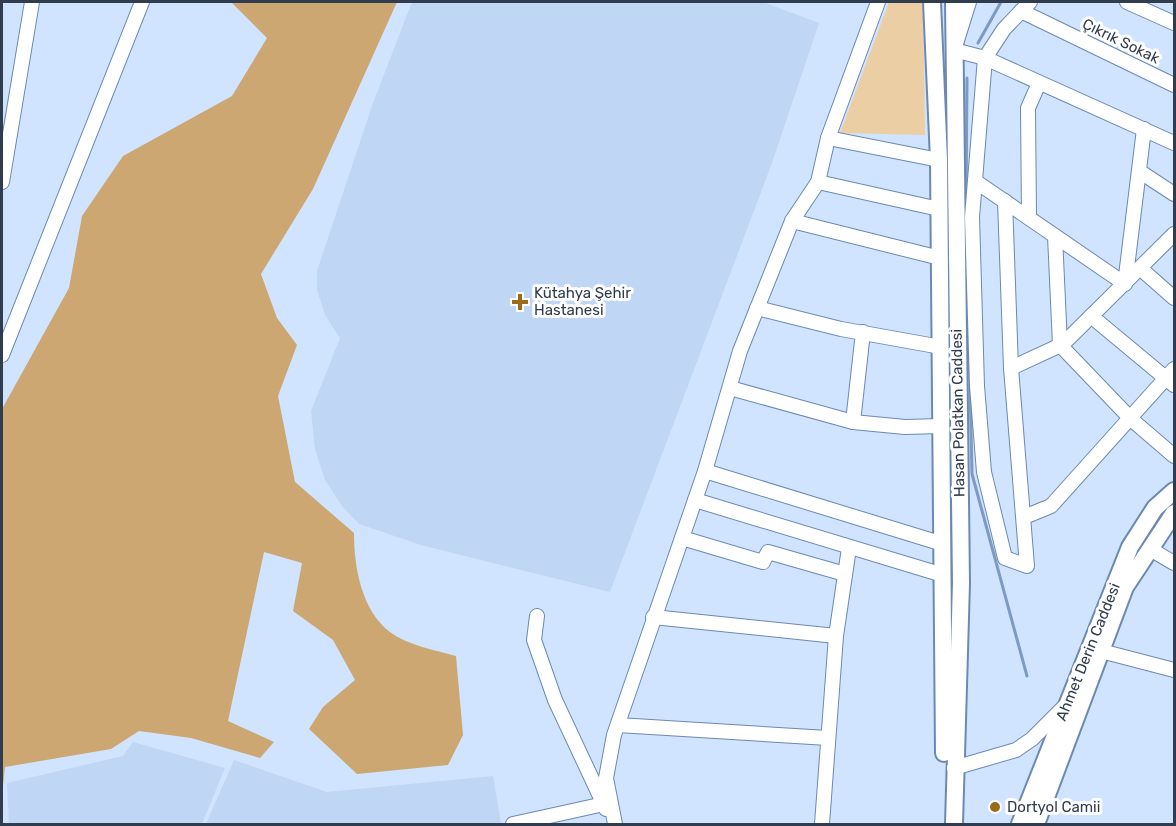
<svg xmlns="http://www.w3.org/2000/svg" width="1176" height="826" font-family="Rubik,sans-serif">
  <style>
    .built { fill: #bfd6f4 }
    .green { fill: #eccea4 }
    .forest { fill: #cca771 }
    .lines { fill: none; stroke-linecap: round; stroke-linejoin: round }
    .stream { stroke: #7c9ac2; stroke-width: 3 }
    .minor-casing { stroke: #6b89b2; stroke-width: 16 }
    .major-casing { stroke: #6b89b2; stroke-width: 20 }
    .minor { stroke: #fff; stroke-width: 14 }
    .major { stroke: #fff; stroke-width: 16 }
    .poi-dot { fill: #996b1b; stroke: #fff; stroke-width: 2 }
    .labels { text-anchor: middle; stroke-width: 6; stroke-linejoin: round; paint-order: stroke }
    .street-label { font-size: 15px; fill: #303d4f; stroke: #fff }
    .poi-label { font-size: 15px; fill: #303d4f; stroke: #fff; text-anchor: start }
  </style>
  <rect width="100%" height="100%" fill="#d0e4ff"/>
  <!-- built -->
  <g class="built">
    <polygon points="412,2 763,2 819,23 772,163 610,592 421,545 359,524 342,506 325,480 315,449 311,411 340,338 325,315 317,290 317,271 373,103"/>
    <polygon points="133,742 225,768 202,824 9,824 7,783 123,756"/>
    <polygon points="234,760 327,792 493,776 501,824 206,824"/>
  </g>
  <!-- green -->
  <polygon class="green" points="889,2 923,2 925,135 840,133"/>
  <!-- forest -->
  <path class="forest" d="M231 2H397L313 189 261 274 277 318 297 345 278 396 295 482 354 533C354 566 361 610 390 632 407 645 435 650 456 656L463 735 448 765 357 774 309 729 323 707 355 680 333 640 293 611 302 563 264 552 228 721 274 742 260 758 191 738 139 731 111 749 5 767 2 796V409L69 288 82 216 123 156 232 96 267 38Z"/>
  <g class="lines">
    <!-- stream -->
    <g class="stream">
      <polyline points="978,43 1001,2"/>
      <polyline points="966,210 967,78"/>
      <polyline points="968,298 972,474 1027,676"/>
    </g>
    <!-- minor casing -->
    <g class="minor-casing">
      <g id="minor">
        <polyline points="969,2 954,50 985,58 1174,143"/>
        <polyline points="1127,2 1174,23"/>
        <polyline points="1021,11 1174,85"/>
        <polyline points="828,138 939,160"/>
        <polyline points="1139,171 1174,194"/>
        <polyline points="975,181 1125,284 1144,129"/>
        <polyline points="2,182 32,2"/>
        <polyline points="818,182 939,209"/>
        <polyline points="1005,201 1011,368 1027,566 1005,558 984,472 977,386 972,217 985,58 1004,29 1030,2"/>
        <polyline points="1029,218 1028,108 1039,83"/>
        <polyline points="792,221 940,258"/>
        <polyline points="1055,236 1060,345 1131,419 1174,456"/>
        <polyline points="1141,269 1174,298"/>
        <polyline points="757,308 841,329 941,347"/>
        <polyline points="1091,316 1174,385"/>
        <polyline points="2,355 142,2"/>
        <polyline points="1011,368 1063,344 1174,234"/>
        <polyline points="730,388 853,422 905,427 941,426"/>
        <polyline points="853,422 863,332"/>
        <polyline points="705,471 943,544"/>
        <polyline points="695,500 943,575"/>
        <polyline points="1024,517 1051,506 1174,369"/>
        <polyline points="682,538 763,562 768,552 845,574"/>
        <polyline points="1150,549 1174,563"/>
        <polyline points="537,616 534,640 555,700 606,809"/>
        <polyline points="653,617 836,636"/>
        <polyline points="1101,651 1174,670"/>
        <polyline points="618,725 828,738"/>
        <polyline points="954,768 1016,750 1032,739 1065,706"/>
        <polyline points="513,824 604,804"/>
        <polyline points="615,824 606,778 614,735 705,471 740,351 792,221 818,182 828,138 878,2"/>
        <polyline points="822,824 836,636 849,548"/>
      </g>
    </g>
    <!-- major casing -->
    <g class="major-casing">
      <g id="major">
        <polyline points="932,2 939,160 944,753"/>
        <polyline points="954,824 961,583 954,2"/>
        <polyline points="1020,824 1130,547 1155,508 1174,491"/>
        <polyline points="1036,824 1125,587 1174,513"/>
      </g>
    </g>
    <!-- minor -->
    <use href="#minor" class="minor"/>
    <!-- major -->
    <use href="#major" class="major"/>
  </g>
  <!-- markers -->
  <g class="poi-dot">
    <path d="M517 293h6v6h6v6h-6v6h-6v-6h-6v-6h6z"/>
    <circle cx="995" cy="807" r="6"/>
  </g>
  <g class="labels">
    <!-- street labels -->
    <g class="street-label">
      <text transform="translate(1121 41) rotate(26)" y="5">Çıkrık Sokak</text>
      <text transform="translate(958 413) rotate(-91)" y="5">Hasan Polatkan Caddesi</text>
      <text transform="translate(1088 652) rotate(-68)" y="5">Ahmet Derin Caddesi</text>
    </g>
    <!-- poi labels -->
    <g class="poi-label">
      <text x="534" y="298">Kütahya Şehir<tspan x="534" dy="17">Hastanesi</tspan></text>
      <text x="1007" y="812">Dortyol Camii</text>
    </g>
  </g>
  <!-- border -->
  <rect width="1176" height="826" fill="none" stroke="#303d4f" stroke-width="6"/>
</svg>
